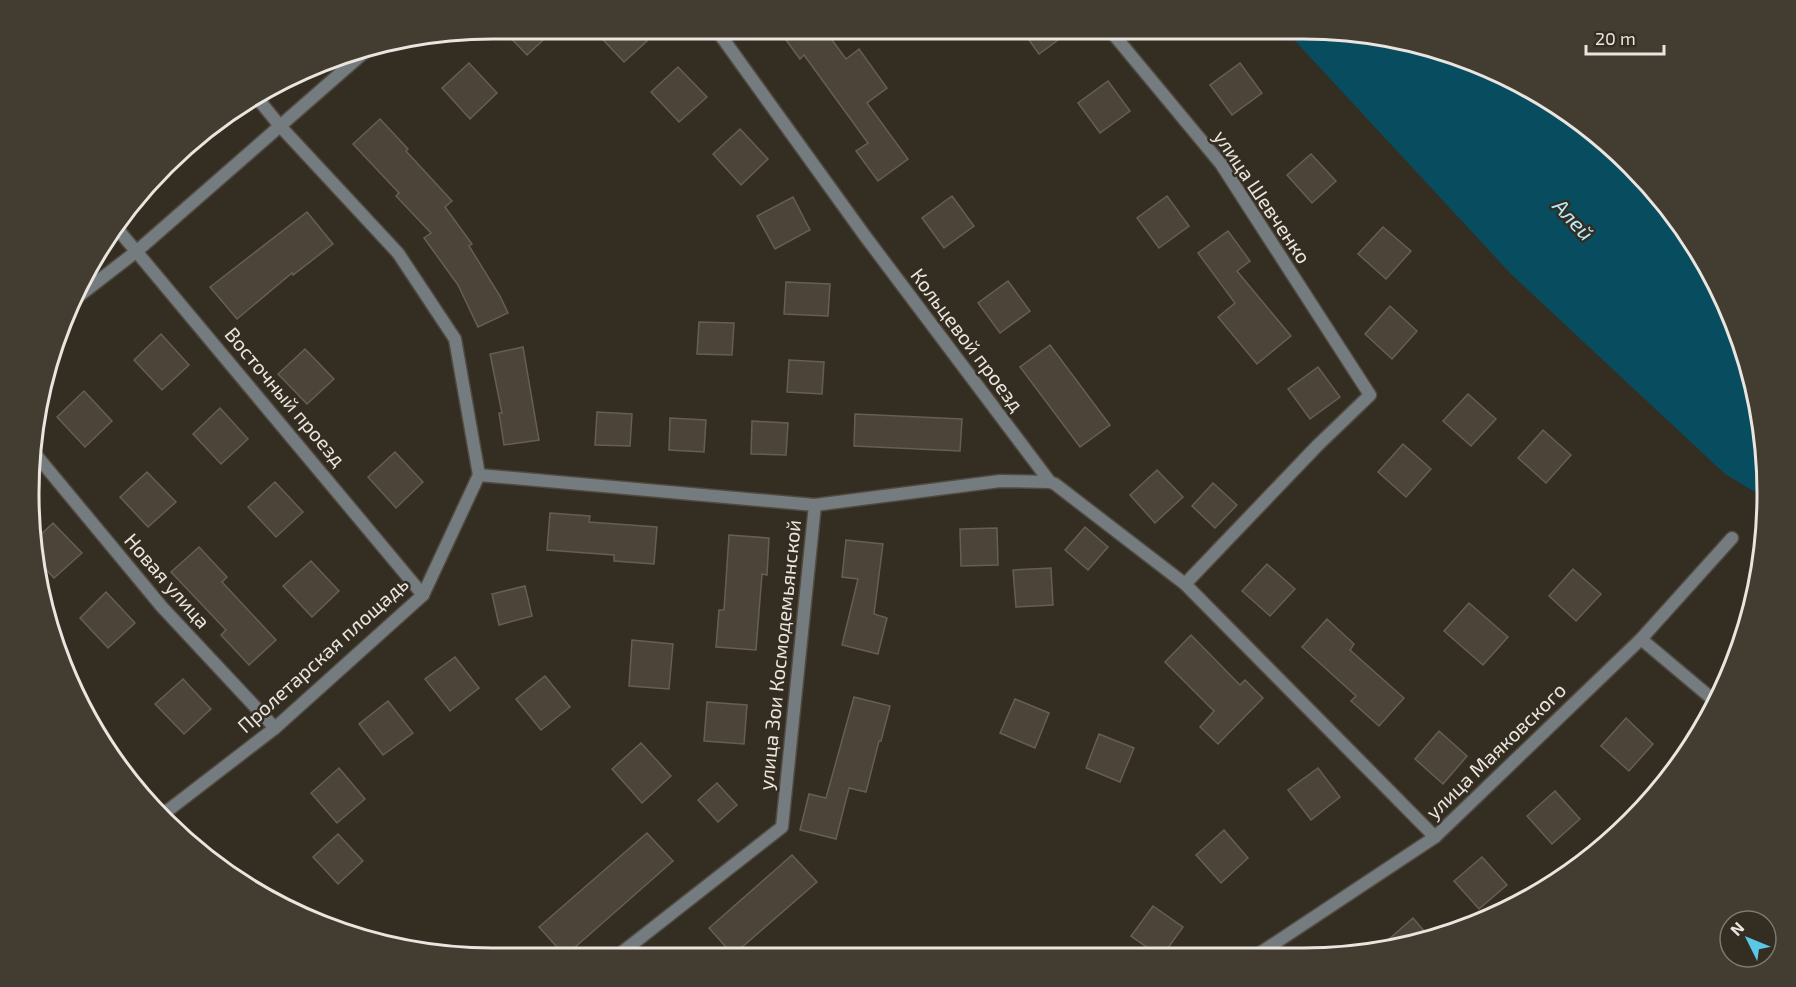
<svg xmlns="http://www.w3.org/2000/svg" width="1796" height="987" font-family="'Exo 2',sans-serif">
  <style>
    .water { fill: #074d5f }
    .building { fill: #4c4439; stroke: #665e53; stroke-width: 1.5 }
    .lines { fill: none; stroke-linecap: round; stroke-linejoin: round }
    .street-casing { stroke: #514a40; stroke-width: 15 }
    .street { stroke: #757c7f; stroke-width: 12 }
    .labels { text-anchor: middle; stroke-width: 5; stroke-linejoin: round; paint-order: stroke }
    .street-label { font-size: 20px; fill: #eae5de; stroke: #342d22 }
    .water-label { font-size: 21px; font-style: italic; fill: #b7ebfc; stroke: #342d22 }
    .rim { fill: none; stroke: #eae5de; stroke-width: 3 }
  </style>
  <rect width="100%" height="100%" fill="#342d22"/>
  <!-- water -->
  <polygon class="water" points="1284,29 1333,29 1423,44 1535,91 1609,144 1671,210 1719,288 1752,373 1766,463 1765,498 1725,474 1511,274"/>
  <!-- building -->
  <g class="building">
    <polygon points="502,29 555,29 527,55"/>
    <polygon points="593,29 636,29 647,41 624,62"/>
    <polygon points="778,29 824,29 846,59 859,49 887,88 867,103 908,159 878,181 856,151 868,143 804,55 800,59"/>
    <polygon points="1021,29 1073,29 1039,54"/>
    <polygon points="469,63 497,93 470,119 442,88"/>
    <polygon points="1240,63 1262,93 1232,115 1210,85"/>
    <polygon points="678,67 707,97 679,122 651,92"/>
    <polygon points="1108,81 1130,111 1100,133 1078,103"/>
    <polygon points="380,119 408,149 406,151 452,201 445,207 472,244 469,246 500,296 508,313 478,327 458,285 424,238 431,233 396,196 399,193 353,144"/>
    <polygon points="740,129 768,159 741,185 713,154"/>
    <polygon points="1311,154 1336,181 1312,203 1287,175"/>
    <polygon points="952,196 974,226 944,248 922,218"/>
    <polygon points="1167,196 1189,226 1159,248 1137,218"/>
    <polygon points="793,197 810,230 775,249 757,216"/>
    <polygon points="307,212 333,244 293,275 292,273 237,319 210,287"/>
    <polygon points="1383,227 1411,251 1386,279 1358,254"/>
    <polygon points="1228,231 1250,261 1237,271 1291,336 1257,364 1218,317 1235,303 1198,253"/>
    <polygon points="1008,281 1030,311 1000,333 978,303"/>
    <polygon points="786,282 830,284 828,316 784,314"/>
    <polygon points="1390,306 1417,331 1392,359 1365,334"/>
    <polygon points="699,322 734,323 732,355 697,354"/>
    <polygon points="161,334 189,365 162,390 134,360"/>
    <polygon points="1050,345 1110,425 1080,447 1020,367"/>
    <polygon points="523,347 539,440 504,445 499,413 502,413 490,354"/>
    <polygon points="305,349 334,379 307,404 278,374"/>
    <polygon points="789,360 824,362 822,394 787,392"/>
    <polygon points="1318,367 1340,397 1310,419 1288,389"/>
    <polygon points="84,391 112,421 85,447 57,417"/>
    <polygon points="1468,394 1496,419 1471,446 1443,421"/>
    <polygon points="220,408 248,439 221,464 193,434"/>
    <polygon points="597,412 632,414 630,446 595,445"/>
    <polygon points="855,414 962,419 960,451 854,446"/>
    <polygon points="670,418 706,420 704,452 669,450"/>
    <polygon points="752,421 788,423 786,455 751,454"/>
    <polygon points="1543,430 1571,455 1546,483 1518,458"/>
    <polygon points="1403,444 1431,469 1406,497 1378,472"/>
    <polygon points="395,452 423,482 396,508 368,477"/>
    <polygon points="1157,470 1183,497 1155,523 1130,495"/>
    <polygon points="147,472 176,502 148,527 120,497"/>
    <polygon points="275,482 303,512 276,537 248,507"/>
    <polygon points="1213,483 1237,505 1215,528 1192,506"/>
    <polygon points="550,513 590,516 589,522 657,527 654,564 614,561 614,555 547,550"/>
    <polygon points="53,523 82,553 54,578 38,561 34,541"/>
    <polygon points="1085,527 1108,547 1088,570 1065,550"/>
    <polygon points="997,528 998,565 961,566 960,529"/>
    <polygon points="729,535 769,538 767,575 762,574 756,650 716,647 719,610 724,610"/>
    <polygon points="846,540 883,544 874,614 887,618 878,654 842,645 858,579 842,577"/>
    <polygon points="199,547 227,577 222,582 276,640 249,665 221,635 226,630 171,572"/>
    <polygon points="311,561 339,591 312,617 283,586"/>
    <polygon points="1267,564 1295,589 1270,616 1242,591"/>
    <polygon points="1051,568 1053,605 1016,607 1013,570"/>
    <polygon points="1573,569 1601,594 1576,621 1549,596"/>
    <polygon points="525,586 532,616 499,625 492,594"/>
    <polygon points="106,592 135,623 108,648 80,618"/>
    <polygon points="1469,603 1508,637 1483,665 1444,631"/>
    <polygon points="1327,619 1354,644 1350,650 1404,698 1379,726 1351,701 1356,696 1302,647"/>
    <polygon points="1191,635 1240,685 1245,680 1263,698 1218,744 1200,727 1214,711 1165,662"/>
    <polygon points="632,640 673,644 669,689 629,686"/>
    <polygon points="455,657 479,688 450,711 425,679"/>
    <polygon points="545,676 570,707 541,730 516,699"/>
    <polygon points="183,679 211,709 184,734 155,704"/>
    <polygon points="854,697 890,706 881,741 879,741 866,792 849,788 836,839 800,830 809,794 826,798"/>
    <polygon points="1015,699 1049,713 1035,748 1000,733"/>
    <polygon points="388,701 413,733 383,755 359,724"/>
    <polygon points="707,702 747,705 744,744 704,741"/>
    <polygon points="1626,718 1653,744 1629,771 1601,746"/>
    <polygon points="1439,731 1467,756 1443,784 1415,759"/>
    <polygon points="1099,734 1134,748 1120,782 1086,768"/>
    <polygon points="641,743 671,776 642,803 612,769"/>
    <polygon points="339,768 365,799 337,823 311,793"/>
    <polygon points="1318,768 1340,797 1311,820 1288,790"/>
    <polygon points="717,783 737,805 718,822 698,800"/>
    <polygon points="1555,791 1580,819 1552,844 1527,816"/>
    <polygon points="1224,830 1248,858 1221,883 1196,855"/>
    <polygon points="647,833 673,861 565,956 539,927"/>
    <polygon points="338,834 363,861 338,884 313,857"/>
    <polygon points="792,855 817,882 733,955 709,928"/>
    <polygon points="1482,857 1507,885 1479,909 1454,881"/>
    <polygon points="1153,906 1183,927 1163,955 1158,955 1131,936"/>
    <polygon points="1413,918 1431,939 1374,952"/>
  </g>
  <g class="lines">
    <!-- street casing -->
    <g class="street-casing">
      <g id="street">
        <polyline points="716,29 865,236 1050,482"/>
        <polyline points="115,226 423,595"/>
        <polyline points="80,295 137,251 368,49"/>
        <polyline points="36,455 162,607 275,728"/>
        <polyline points="479,475 815,505 1000,481 1050,482 1055,484 1185,584 1317,446 1370,395 1221,164 1109,29"/>
        <polyline points="1185,584 1435,837"/>
        <polyline points="1641,639 1716,702"/>
        <polyline points="162,815 275,728 423,595 479,475 455,339 398,253 280,126 258,99"/>
        <polyline points="1257,955 1435,837 1641,639 1732,538"/>
        <polyline points="616,957 782,827 815,505"/>
      </g>
    </g>
    <!-- street -->
    <use href="#street" class="street"/>
  </g>
  <g class="labels">
    <!-- street labels -->
    <g class="street-label">
      <text transform="translate(1262 197) rotate(56)" y="7">улица Шевченко</text>
      <text transform="translate(967 340) rotate(53)" y="7">Кольцевой проезд</text>
      <text transform="translate(285 397) rotate(50)" y="7">Восточный проезд</text>
      <text transform="translate(167 581) rotate(49)" y="7">Новая улица</text>
      <text transform="translate(323 655) rotate(-42)" y="7">Пролетарская площадь</text>
      <text transform="translate(780 655) rotate(-84)" y="7">улица Зои Космодемьянской</text>
      <text transform="translate(1496 751) rotate(-44)" y="7">улица Маяковского</text>
    </g>
    <!-- water labels -->
    <g class="water-label">
      <text transform="translate(1573 220) rotate(47)" y="7">Алей</text>
    </g>
  </g>
  <!-- crop -->
  <path d="M0 0H1796V987H0ZM493 39H1303A454 454 0 0 1 1757 493V494A454 454 0 0 1 1303 948H493A454 454 0 0 1 39 494V493A454 454 0 0 1 493 39Z" fill="#433c31" fill-rule="evenodd"/>
  <path class="rim" d="M493 39H1303A454 454 0 0 1 1757 493V494A454 454 0 0 1 1303 948H493A454 454 0 0 1 39 494V493A454 454 0 0 1 493 39Z"/>
  <!-- north arrow -->
  <g transform="translate(1748 939) rotate(313)"><circle r="28" fill="#342d22" stroke="#7d776d" stroke-width="1.5"/>
  <path d="M0-4.5L10 22L0 15L-10 22Z" fill="#5cc7e7"/>
  <text y="-9" font-size="16" font-weight="bold" text-anchor="middle" fill="#eae5de">N</text>
  </g>
  <!-- scale -->
  <path d="M1586 45v9h78v-9" fill="none" stroke="#eae5de" stroke-width="3"/>
  <text x="1595" y="45" font-size="18" fill="#eae5de" stroke="#342d22" stroke-width="4.5" paint-order="stroke">20 m</text>
</svg>
